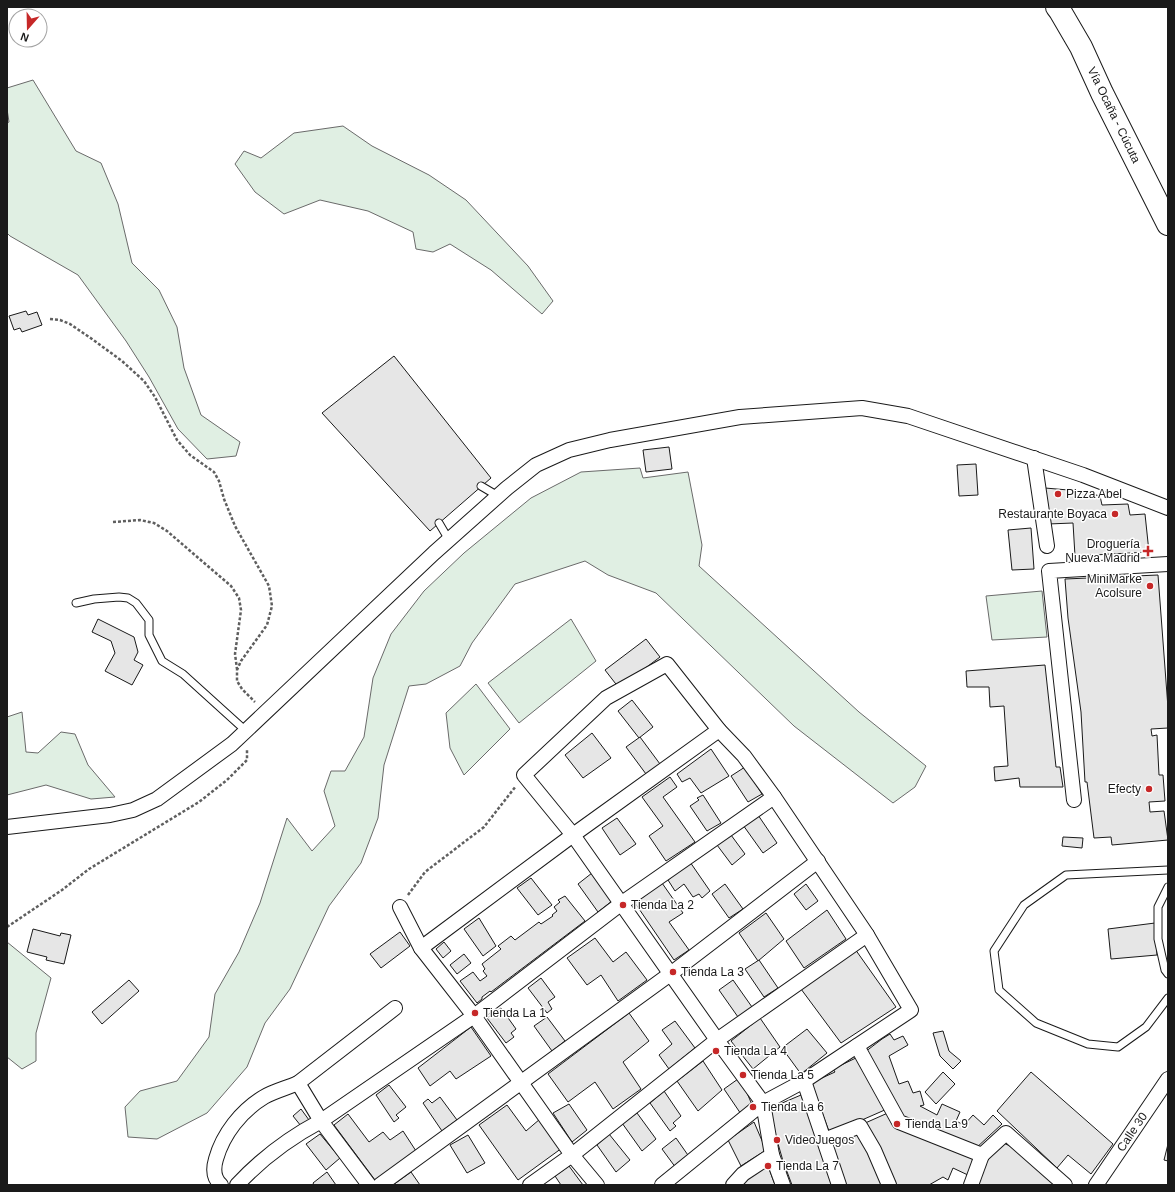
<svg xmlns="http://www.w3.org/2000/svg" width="1175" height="1192" font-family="Arial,sans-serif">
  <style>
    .green { fill: #e0efe3; stroke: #6a6a6a }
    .building { fill: #e6e6e6; stroke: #1a1a1a }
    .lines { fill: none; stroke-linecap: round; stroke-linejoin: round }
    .lane-casing { stroke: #1a1a1a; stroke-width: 9 }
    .street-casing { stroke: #1a1a1a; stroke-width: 16 }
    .primary-casing { stroke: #1a1a1a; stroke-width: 24 }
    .path { stroke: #5f5f5f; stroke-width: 2.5; stroke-dasharray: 3 2; stroke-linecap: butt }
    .lane { stroke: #fff; stroke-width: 7 }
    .street { stroke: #fff; stroke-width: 14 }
    .primary { stroke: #fff; stroke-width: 22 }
    .poi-dot { fill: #c62828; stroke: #fff; stroke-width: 1.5 }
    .labels { text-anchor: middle; stroke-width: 3; stroke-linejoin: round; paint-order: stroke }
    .street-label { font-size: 12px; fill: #1a1a1a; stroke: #fff }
    .poi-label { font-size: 12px; fill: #1a1a1a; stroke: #fff; text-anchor: start }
  </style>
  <rect width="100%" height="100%" fill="#fff"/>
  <!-- green -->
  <g class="green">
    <polygon points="33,80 76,151 101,163 118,204 132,263 159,290 177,327 184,368 201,415 240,442 236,456 207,459 178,429 149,377 126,341 78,275 10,236 7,233 7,123 9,122 7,109 7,88"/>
    <polygon points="343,126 372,146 429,175 466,200 528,266 553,301 542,314 491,270 450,244 433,252 416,249 413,232 368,211 320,200 284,214 255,192 235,164 244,151 261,158 294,133"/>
    <polygon points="640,468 643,478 688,472 702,545 699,566 859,712 926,766 915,787 893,803 794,726 656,593 608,575 585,561 515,584 472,643 460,666 426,684 409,686 384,765 378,818 361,863 329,906 290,989 265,1023 247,1067 207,1113 157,1139 128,1137 125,1107 140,1091 177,1081 209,1037 215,994 239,952 260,903 287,818 312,851 335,826 324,791 331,771 345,771 364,737 373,678 391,634 424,591 464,553 531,498 581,472"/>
    <polygon points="1042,591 1047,637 992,640 986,596"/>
    <polygon points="571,619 596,661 519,723 488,683"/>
    <polygon points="476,684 510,729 464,775 450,748 446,713"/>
    <polygon points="22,712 26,752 38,753 61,732 75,734 88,765 115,797 91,799 46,785 7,795 7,717"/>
    <polygon points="7,942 51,978 36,1033 36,1061 22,1069 7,1057"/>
  </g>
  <!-- building -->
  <g class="building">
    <polygon points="26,311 28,315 37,312 42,325 22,332 20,328 14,330 9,316"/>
    <polygon points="394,356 491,478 430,531 322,413"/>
    <polygon points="669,447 672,469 646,472 643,450"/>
    <polygon points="976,464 978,495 959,496 957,465"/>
    <polygon points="1045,488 1080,491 1100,496 1102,505 1128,504 1130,515 1145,514 1149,552 1075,556 1073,523 1048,524"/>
    <polygon points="1031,528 1034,569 1012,570 1008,530"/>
    <polygon points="1158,575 1168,708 1168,728 1151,729 1152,736 1157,735 1159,775 1163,775 1165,801 1149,802 1150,812 1164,811 1168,840 1112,845 1111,837 1094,838 1087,782 1085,782 1081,712 1068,618 1065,579"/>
    <polygon points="98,619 134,637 138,652 134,660 143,665 132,685 105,671 115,653 111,641 92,632"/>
    <polygon points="646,639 660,657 619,688 605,670"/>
    <polygon points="1045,665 1056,767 1060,767 1063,787 1020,787 1019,778 995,781 994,767 1008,766 1004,706 990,707 989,687 967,687 966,671"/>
    <polygon points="632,700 653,727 639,738 618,711"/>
    <polygon points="592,733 611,758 583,778 565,755"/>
    <polygon points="640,737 660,764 646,774 626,747"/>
    <polygon points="711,749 729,776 701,793 690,778 682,782 677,774"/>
    <polygon points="745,767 762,794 748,802 731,776"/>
    <polygon points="670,777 677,787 663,797 695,842 666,861 649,836 663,826 642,797"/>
    <polygon points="703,795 721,823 707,831 690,806 699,800 697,798"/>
    <polygon points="758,815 777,843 763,853 743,825"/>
    <polygon points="617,818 636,844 620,855 602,828"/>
    <polygon points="731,835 745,854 732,865 717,845"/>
    <polygon points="1063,837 1083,838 1082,848 1062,846"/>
    <polygon points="690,862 710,891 702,898 699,894 693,897 684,884 675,891 668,880"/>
    <polygon points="592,873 612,901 598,912 578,884"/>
    <polygon points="531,878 552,905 538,915 517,888"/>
    <polygon points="662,883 683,913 669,922 689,950 674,960 635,903"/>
    <polygon points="725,884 743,909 729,918 712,894"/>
    <polygon points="806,884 818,901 806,910 794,894"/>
    <polygon points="565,896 585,921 491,992 490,991 482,997 482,999 477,1003 460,981 473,972 480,981 487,976 483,971 485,969 482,964 501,949 498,946 511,936 515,940 539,922 541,924 553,916 552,915 557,911 554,907 560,902 558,900"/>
    <polygon points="827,910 846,939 804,968 786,941"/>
    <polygon points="766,913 784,939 758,961 739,933"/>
    <polygon points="479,918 496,946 483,956 464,929"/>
    <polygon points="1155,923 1157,955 1111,959 1108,929"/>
    <polygon points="33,929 60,936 61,933 71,935 64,964 46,960 47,957 27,952"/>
    <polygon points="400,932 410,946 381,968 370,954"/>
    <polygon points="595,938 613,962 626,952 647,980 618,1001 601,975 587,985 567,958"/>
    <polygon points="444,942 451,951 443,958 436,949"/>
    <polygon points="855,949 896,1007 841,1043 801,989"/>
    <polygon points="464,954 471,963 457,974 450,965"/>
    <polygon points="759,960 778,988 764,997 745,969"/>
    <polygon points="541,978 555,997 548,1002 552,1009 547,1013 528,988"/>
    <polygon points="129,980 139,991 102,1024 92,1012"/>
    <polygon points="733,980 752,1007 738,1017 719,990"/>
    <polygon points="501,1008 516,1029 511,1033 514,1037 506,1043 487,1018"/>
    <polygon points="629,1013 649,1041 623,1062 641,1089 613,1109 595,1082 568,1102 548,1074"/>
    <polygon points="547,1017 565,1041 552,1051 534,1026"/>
    <polygon points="760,1018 780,1047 753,1069 731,1041"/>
    <polygon points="675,1021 695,1048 669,1069 659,1055 672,1044 662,1030"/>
    <polygon points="471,1027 491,1056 456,1079 450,1071 430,1086 418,1068"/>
    <polygon points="807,1029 827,1053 801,1074 782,1048"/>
    <polygon points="943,1031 949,1051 961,1061 953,1069 940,1056 933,1033"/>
    <polygon points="890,1034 894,1040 903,1036 908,1045 889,1056 899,1084 908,1081 913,1093 920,1091 924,1105 920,1106 937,1115 942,1104 960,1112 956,1121 964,1125 973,1115 984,1125 993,1115 1002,1124 975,1149 903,1118 865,1052 882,1039"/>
    <polygon points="860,1056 887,1109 830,1134 811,1083 835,1072 833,1069"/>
    <polygon points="703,1061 722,1090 698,1111 677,1081"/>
    <polygon points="943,1072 955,1084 936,1104 925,1092"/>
    <polygon points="1031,1072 1113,1144 1091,1174 1068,1155 1057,1168 997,1111"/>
    <polygon points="738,1079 747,1093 753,1107 743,1117 724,1089"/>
    <polygon points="389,1085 406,1107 396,1115 399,1118 394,1122 376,1095"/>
    <polygon points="664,1091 681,1116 673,1123 676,1126 670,1131 650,1103"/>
    <polygon points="801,1095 820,1147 832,1185 792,1185 783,1161 768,1109"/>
    <polygon points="440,1097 457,1120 442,1131 423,1103 428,1099 432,1103"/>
    <polygon points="569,1104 587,1130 572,1142 553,1113"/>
    <polygon points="507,1105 526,1131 540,1119 562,1148 518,1180 479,1125"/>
    <polygon points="301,1109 309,1120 301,1126 293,1116"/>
    <polygon points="890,1112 977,1159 970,1176 953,1168 948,1180 943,1177 929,1185 892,1185 863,1124"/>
    <polygon points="637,1113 656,1139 642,1151 622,1123"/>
    <polygon points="348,1114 369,1142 383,1132 390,1140 403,1131 416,1151 375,1180 334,1125"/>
    <polygon points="754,1122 766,1150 741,1166 728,1140"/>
    <polygon points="856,1131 885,1185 846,1185 830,1141"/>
    <polygon points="320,1134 340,1158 326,1170 306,1144"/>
    <polygon points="609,1134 630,1160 616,1172 597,1145"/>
    <polygon points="468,1135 485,1163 467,1173 450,1145"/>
    <polygon points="676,1138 690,1158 676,1168 662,1149"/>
    <polygon points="1001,1142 1015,1148 1055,1185 976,1185 987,1157"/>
    <polygon points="1168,1144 1168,1161 1164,1160"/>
    <polygon points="569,1166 583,1185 561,1185 555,1176"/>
    <polygon points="768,1166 775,1185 739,1185 746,1179"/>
    <polygon points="327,1172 336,1185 314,1185 313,1183"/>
    <polygon points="411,1172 420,1185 393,1185"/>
  </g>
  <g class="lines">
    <!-- lane casing -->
    <g class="lane-casing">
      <g id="lane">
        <polyline points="481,486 498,496"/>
        <polyline points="439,523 449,540"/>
        <polyline points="76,603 94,599 119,597 128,598 136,603 149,620 149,635 162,661 183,674 246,731"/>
        <polyline points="1168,870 1066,875 1024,905 994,951 999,990 1036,1023 1088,1044 1118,1047 1146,1027 1168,998"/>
        <polyline points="1168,887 1158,907 1158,939 1165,970 1168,974"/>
      </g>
    </g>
    <!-- street casing -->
    <g class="street-casing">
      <g id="street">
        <polyline points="1034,458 1047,546"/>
        <polyline points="1074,800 1049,571 1168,564"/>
        <polyline points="7,827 110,815 133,810 157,799 232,744 434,553 507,488 536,465 569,450 610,440 740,417 862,408 908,416 1083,475 1168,508"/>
        <polyline points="400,907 421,948 474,1016 572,1155 597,1185"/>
        <polyline points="421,948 573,835 719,730"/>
        <polyline points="857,1046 899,1122 982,1155 1006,1133 1065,1185"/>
        <polyline points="804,1081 839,1185"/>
        <polyline points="824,1140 860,1126 874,1150 889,1185"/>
        <path d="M221 1185C213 1178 213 1169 216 1159 223 1134 241 1111 264 1097 274 1091 287 1088 298 1083"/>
        <path d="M237 1185C262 1158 289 1138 321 1121L474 1016 622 903 774 797"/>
        <polyline points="369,1185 321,1121 298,1083 395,1008"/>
        <polyline points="380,1185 673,972 818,861"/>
        <polyline points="530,1185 572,1155 717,1040 867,935"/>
        <polyline points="662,1185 763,1103 804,1081 911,1010 867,935 774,797 744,756 719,730 667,664 606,698 524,775 573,835 717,1040 763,1103 772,1155 783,1185"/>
        <polyline points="733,1185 743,1174 772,1155"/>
        <polyline points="971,1185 982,1155"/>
        <polyline points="1096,1185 1168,1079"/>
      </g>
    </g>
    <!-- primary casing -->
    <g class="primary-casing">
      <polyline id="primary" points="1057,7 1060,11 1081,47 1102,93 1168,224"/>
    </g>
    <!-- path -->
    <g class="path">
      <polyline points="50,319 60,320 70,324 92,339 122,361 144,381 155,397 177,440 190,455 214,472 219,481 224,499 235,526 269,586 272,606 267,625 241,661 237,670 237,681 242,689 255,702"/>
      <polyline points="113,522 140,520 154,523 167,531 231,586 239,598 241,610 235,654 237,669"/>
      <polyline points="408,895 425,872 484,827 516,786"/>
      <polyline points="7,927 62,890 89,869 199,802 227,780 247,760 247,750"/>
    </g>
    <!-- lane -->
    <use href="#lane" class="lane"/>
    <!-- street -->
    <use href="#street" class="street"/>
    <!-- primary -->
    <use href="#primary" class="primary"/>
  </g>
  <!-- markers -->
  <g class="poi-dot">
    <circle cx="1058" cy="494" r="4"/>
    <circle cx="1115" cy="514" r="4"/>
    <path d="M1146 545h4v4h4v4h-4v4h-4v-4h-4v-4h4z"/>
    <circle cx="1150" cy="586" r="4"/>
    <circle cx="1149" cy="789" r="4"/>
    <circle cx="623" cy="905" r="4"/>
    <circle cx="673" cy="972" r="4"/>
    <circle cx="475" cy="1013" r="4"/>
    <circle cx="716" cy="1051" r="4"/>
    <circle cx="743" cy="1075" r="4"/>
    <circle cx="753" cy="1107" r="4"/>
    <circle cx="897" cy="1124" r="4"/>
    <circle cx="777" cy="1140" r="4"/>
    <circle cx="768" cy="1166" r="4"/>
  </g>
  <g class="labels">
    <!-- street labels -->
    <g class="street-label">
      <text transform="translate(1114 115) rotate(64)" y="4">Vía Ocaña - Cúcuta</text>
      <text transform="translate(1132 1132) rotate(-56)" y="4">Calle 30</text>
    </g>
    <!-- poi labels -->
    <g class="poi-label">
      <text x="1066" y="498">Pizza Abel</text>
      <text x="1107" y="518" text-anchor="end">Restaurante Boyaca</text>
      <text x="1140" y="548" text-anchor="end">Droguería<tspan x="1140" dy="14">Nueva Madrid</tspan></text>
      <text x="1142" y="583" text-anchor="end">MiniMarke<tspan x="1142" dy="14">Acolsure</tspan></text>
      <text x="1141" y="793" text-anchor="end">Efecty</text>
      <text x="631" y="909">Tienda La 2</text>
      <text x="681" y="976">Tienda La 3</text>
      <text x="483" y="1017">Tienda La 1</text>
      <text x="724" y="1055">Tienda La 4</text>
      <text x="751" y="1079">Tienda La 5</text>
      <text x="761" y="1111">Tienda La 6</text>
      <text x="905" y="1128">Tienda La 9</text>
      <text x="785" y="1144">VideoJuegos</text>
      <text x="776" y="1170">Tienda La 7</text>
    </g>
  </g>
  <!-- border -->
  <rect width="1175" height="1192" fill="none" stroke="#1a1a1a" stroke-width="16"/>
  <!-- north arrow -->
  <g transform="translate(28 28) rotate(200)"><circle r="19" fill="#ffffff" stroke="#a3a3a3"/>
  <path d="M0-3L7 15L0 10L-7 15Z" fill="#c62828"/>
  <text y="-6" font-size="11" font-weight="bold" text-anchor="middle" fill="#1a1a1a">N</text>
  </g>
</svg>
